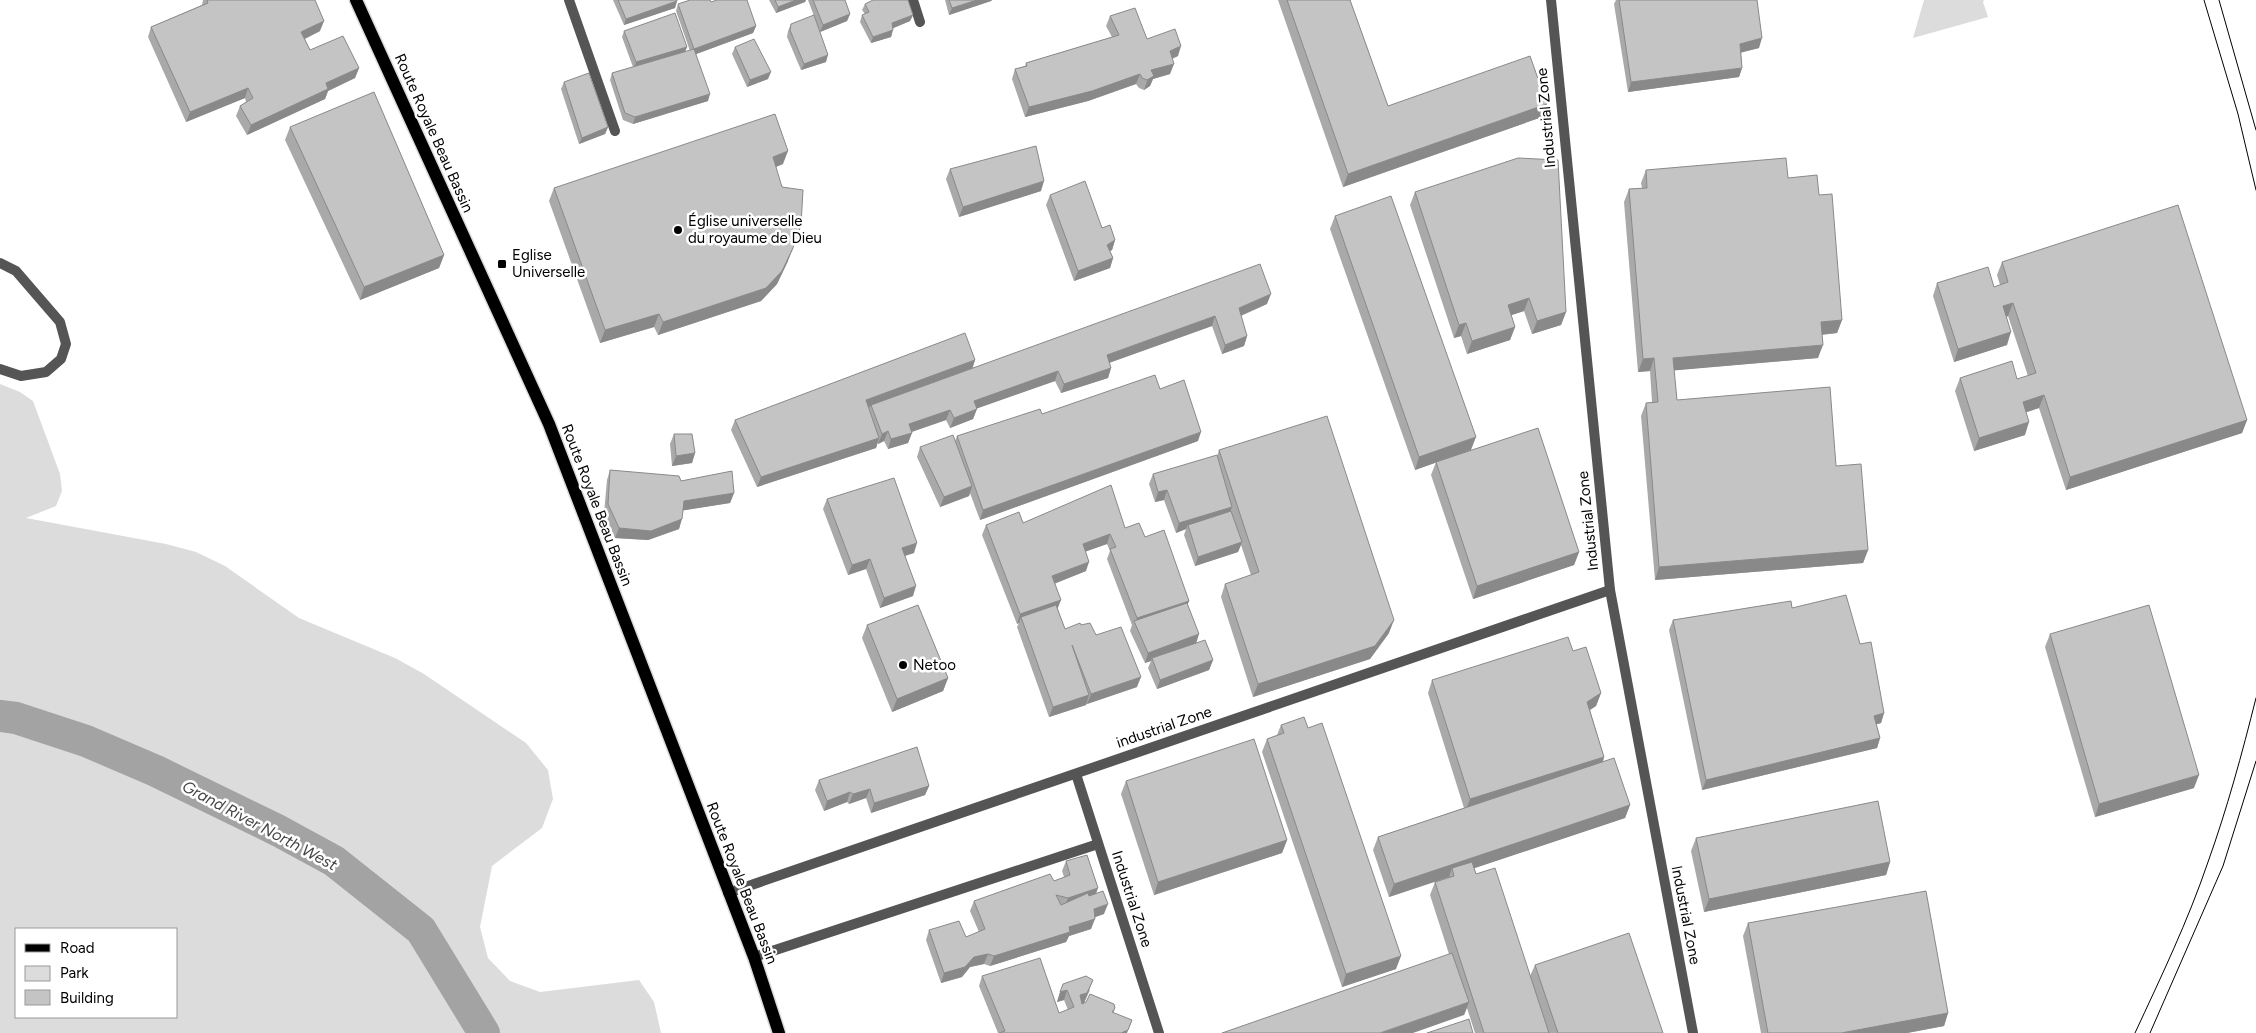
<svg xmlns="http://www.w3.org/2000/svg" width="2256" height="1033" font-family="Figtree,sans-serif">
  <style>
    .green { fill: #dcdcdc; fill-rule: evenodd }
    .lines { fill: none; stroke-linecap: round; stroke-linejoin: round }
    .river { stroke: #a3a3a3; stroke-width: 32 }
    .primary-casing { stroke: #dbdbdb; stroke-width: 15 }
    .minor { stroke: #555; stroke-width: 10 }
    .primary { stroke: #000; stroke-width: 12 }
    .tram { stroke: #000; stroke-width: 1 }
    .wall { fill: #a9a9a9 }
    .shaded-wall { fill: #898989 }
    .building { fill: #c4c4c4; stroke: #898989 }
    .poi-dot { fill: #000; stroke: #fff; stroke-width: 2 }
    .labels { text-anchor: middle; stroke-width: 5; stroke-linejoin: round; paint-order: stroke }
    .street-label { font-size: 15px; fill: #000; stroke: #fff }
    .poi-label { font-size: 15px; fill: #000; stroke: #fff; text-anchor: start }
    .water-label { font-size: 16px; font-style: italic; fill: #444; stroke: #fff }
  </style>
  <rect width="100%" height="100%" fill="#fff"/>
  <!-- green -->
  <g class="green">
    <polygon points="1924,0 1984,0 1983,2 1988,17 1913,38"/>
    <path d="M0 384 20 392 33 401 60 474 62 491 56 506 26 518 166 544 196 552 225 566 299 618 395 658 424 674 526 743 548 770 553 799 542 828 492 866 480 927 488 958 510 981 540 992 639 980 654 1002 661 1033H0ZM16 929H176V1017H16Z"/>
  </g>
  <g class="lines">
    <!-- river -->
    <polyline class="river" points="0,716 16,718 86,741 156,771 279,831 334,861 421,930 484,1033"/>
    <!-- primary casing -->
    <g class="primary-casing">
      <polyline id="primary" points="356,0 549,424 754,957 779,1033"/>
    </g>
    <!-- minor -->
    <g class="minor">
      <polyline points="569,0 615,131"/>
      <polyline points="913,0 920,22"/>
      <polyline points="1551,0 1610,590 1693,1033"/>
      <polyline points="0,263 16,271 60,322 66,344 61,359 46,372 21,376 0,369"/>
      <polyline points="1076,774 1159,1033"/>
      <polyline points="728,893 1610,590"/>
      <polyline points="754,957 1098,844"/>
    </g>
    <!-- primary -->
    <use href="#primary" class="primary"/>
    <!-- tram -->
    <g class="tram">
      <polyline points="2204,0 2238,114 2256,190"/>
      <polyline points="2219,0 2256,130"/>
      <path d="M2135 1033C2161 977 2188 921 2208 862 2227 809 2242 754 2256 698"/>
      <polyline points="2150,1033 2223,866 2256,761"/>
    </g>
  </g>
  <!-- wall -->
  <g class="wall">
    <polygon points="203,0 315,0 320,31 305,39 310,50 359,68 355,78 328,91 325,99 247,135 236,116 240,106 246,102 245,98 186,122 148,37 151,27 202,5"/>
    <polygon points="613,0 677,0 677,1 675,8 624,25"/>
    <polygon points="769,0 806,0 805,2 776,13"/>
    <polygon points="808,0 845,0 850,14 847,21 820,32"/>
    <polygon points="945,0 992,0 991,1 949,15"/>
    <polygon points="1278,0 1350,0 1388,106 1547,104 1542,117 1343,187"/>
    <polygon points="1616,0 1757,0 1759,48 1741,52 1742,68 1739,77 1628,92 1614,4"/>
    <polygon points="711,2 756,26 753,33 696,54 708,101 633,124 623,120 610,80 612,73 633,67 622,37 624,31 687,47 685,52 690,51 676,11 678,4"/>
    <polygon points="865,4 913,15 910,21 893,28 891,37 871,43 860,22 862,15 865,14 862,10"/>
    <polygon points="1110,16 1147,39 1178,56 1172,59 1170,74 1153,79 1150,86 1144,90 1139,88 1136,84 1088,101 1025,117 1012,79 1015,69 1025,66 1026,63 1112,37 1106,26"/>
    <polygon points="791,24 826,62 801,70 787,37 788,31"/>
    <polygon points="735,47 768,79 747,87 732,54"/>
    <polygon points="564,82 608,127 605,134 579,144 561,89"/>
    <polygon points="290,127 444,255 439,268 360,300 285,140"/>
    <polygon points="783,164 776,167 788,261 777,284 761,301 658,335 654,327 600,343 549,201 554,188"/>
    <polygon points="950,169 1041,191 959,217 946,179"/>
    <polygon points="1646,170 1788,178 1819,195 1842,320 1837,333 1822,335 1818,358 1674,370 1677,400 1836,466 1868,550 1863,563 1655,580 1641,416 1646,403 1652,402 1650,371 1638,372 1624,202 1629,189 1642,188 1641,183"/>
    <polygon points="1415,192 1566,312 1561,325 1532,334 1524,311 1511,315 1515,327 1510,340 1467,354 1461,336 1454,338 1410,205"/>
    <polygon points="1050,195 1102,228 1115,240 1112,250 1110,251 1113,258 1110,268 1074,281 1046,205"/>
    <polygon points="1335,216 1471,450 1415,470 1330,229"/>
    <polygon points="2002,262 2247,420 2242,433 2066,490 2039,408 2026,412 2025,435 1974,451 1955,391 1960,378 2017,379 2028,376 2008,316 2007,317 2007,345 1954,362 1933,296 1937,283 1994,287 2000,285 1997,275"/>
    <polygon points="1267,304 1241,316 1247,336 1244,346 1222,354 1212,326 1109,363 1111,368 1108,378 1061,393 1055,381 977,408 973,419 950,428 946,420 912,432 908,443 888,449 884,441 878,444 878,442 876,448 757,487 731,430 735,420 975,360 972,368"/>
    <polygon points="1160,389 1198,441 980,520 970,493 969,496 940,507 917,457 920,447 955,441 957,436 1042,414"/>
    <polygon points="674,434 695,453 692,463 672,466 670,444"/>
    <polygon points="1219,450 1389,633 1370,659 1253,697 1221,597 1225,584 1251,575 1241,545 1238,552 1195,566 1184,535 1186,529 1176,533 1164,500 1155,502 1149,484 1153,474 1217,456"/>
    <polygon points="1436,462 1579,552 1574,565 1473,599 1431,475"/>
    <polygon points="610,470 681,481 734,493 730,503 683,510 679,529 648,540 615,538 604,513 607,480"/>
    <polygon points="827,499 914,553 905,555 913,596 880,608 866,569 848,575 823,509"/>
    <polygon points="1023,523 1125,528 1145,537 1189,601 1187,605 1196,643 1213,660 1209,670 1157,689 1148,668 1151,661 1145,663 1130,631 1132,625 1107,559 1110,551 1107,544 1086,551 1086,571 1055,583 1058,610 1065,629 1081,625 1096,635 1137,687 1087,704 1087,703 1086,705 1049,717 1017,627 1019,623 1017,624 982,535 986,525"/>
    <polygon points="1792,608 1860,644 1884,713 1881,723 1876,724 1880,738 1877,748 1702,790 1669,630 1673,620"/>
    <polygon points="867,625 948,678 943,691 892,712 862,638"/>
    <polygon points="2050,634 2194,788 2095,817 2045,647"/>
    <polygon points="1573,651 1601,693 1596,706 1590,710 1604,757 1603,762 1630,805 1625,818 1474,868 1476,874 1530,976 1535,965 1663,1033 1475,1033 1467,1008 1464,1015 1449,954 1430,895 1435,882 1448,878 1449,877 1389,897 1373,850 1378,837 1464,808 1428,693 1432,680"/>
    <polygon points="1281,725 1396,969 1342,987 1262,752 1267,739 1277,735"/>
    <polygon points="819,780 929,786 925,795 871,813 866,798 849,804 847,802 824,811 815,790"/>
    <polygon points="1126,781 1287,840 1282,853 1154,895 1121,794"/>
    <polygon points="1696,838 1890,862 1886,875 1704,912 1691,851"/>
    <polygon points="1066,861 1096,894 1104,914 1094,917 1091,929 1069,936 1066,942 990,966 984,964 970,967 962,977 941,983 926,940 929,930 966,937 979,932 970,911 974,901 1054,881 1064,877 1062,871"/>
    <polygon points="1748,923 1948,1013 1944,1026 1907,1033 1761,1033 1743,936"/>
    <polygon points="982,976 1059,1013 1068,1010 1064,1000 1057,1002 1063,984 1090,990 1084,1003 1115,1008 1114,1012 998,1033 979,986"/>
  </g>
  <!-- shaded-wall -->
  <g class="shaded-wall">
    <polygon points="796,0 806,0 805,2 776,13 778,7"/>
    <polygon points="977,0 992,0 991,1 949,15 952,8"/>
    <polygon points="677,1 675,8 624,25 626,19"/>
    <polygon points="850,14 847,21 820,32 823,25"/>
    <polygon points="913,15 910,21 889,30 892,23"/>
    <polygon points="324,21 320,31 298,42 301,32"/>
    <polygon points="756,26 753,33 691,56 694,49"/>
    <polygon points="893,30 891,37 871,43 873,37"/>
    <polygon points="1762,38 1759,48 1736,54 1740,44"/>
    <polygon points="1181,46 1178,56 1166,61 1170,51"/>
    <polygon points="687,47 684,54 634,68 636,62"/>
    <polygon points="828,55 826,62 801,70 804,64"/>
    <polygon points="1174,64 1170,74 1153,79 1150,86 1144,90 1151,70"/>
    <polygon points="359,68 355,78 328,91 325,99 247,135 251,125 326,83"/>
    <polygon points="1742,68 1739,77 1628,92 1631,82"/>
    <polygon points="771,72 768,79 747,87 750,80"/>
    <polygon points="1140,74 1136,84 1088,101 1025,117 1029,107"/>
    <polygon points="248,88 245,98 186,122 190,112"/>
    <polygon points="710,94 708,101 633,124 635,117"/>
    <polygon points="1547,104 1542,117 1343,187 1348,174"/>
    <polygon points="608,127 605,134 579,144 582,138"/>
    <polygon points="788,151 783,164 768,170 773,157"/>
    <polygon points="1044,181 1041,191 959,217 963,207"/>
    <polygon points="1115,240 1112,250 1103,254 1107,245"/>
    <polygon points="793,248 788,261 777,284 761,301 658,335 663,322"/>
    <polygon points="444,255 439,268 360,300 364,287"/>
    <polygon points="1113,258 1110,268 1074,281 1078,271"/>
    <polygon points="1271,294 1267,304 1235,318 1239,308"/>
    <polygon points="1529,298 1524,311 1503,318 1508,305"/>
    <polygon points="2013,303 2008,316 1998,319 2003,306"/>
    <polygon points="1566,312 1561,325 1532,334 1537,321"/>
    <polygon points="659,314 654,327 600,343 605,330"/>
    <polygon points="1215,316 1212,326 1103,365 1107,355"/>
    <polygon points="1842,320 1837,333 1816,335 1821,322"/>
    <polygon points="1466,323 1461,336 1454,338 1459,325"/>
    <polygon points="1515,327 1510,340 1467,354 1472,341"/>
    <polygon points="2011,332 2007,345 1954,362 1958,349"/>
    <polygon points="1247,336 1244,346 1222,354 1225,345"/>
    <polygon points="1823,345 1818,358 1668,371 1673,358"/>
    <polygon points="1654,358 1650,371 1638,372 1643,359"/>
    <polygon points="975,360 972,370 871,405 870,407 863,410 866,400"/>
    <polygon points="1111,368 1108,378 1061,393 1064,384"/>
    <polygon points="1058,371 1055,381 970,411 974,401"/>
    <polygon points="2044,395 2039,408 2018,415 2023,402"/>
    <polygon points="977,409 973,419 950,428 954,418"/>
    <polygon points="950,410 946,420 905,434 909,424"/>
    <polygon points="2247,420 2242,433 2066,490 2070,477"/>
    <polygon points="2029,422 2025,435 1974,451 1979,438"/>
    <polygon points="888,431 884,441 878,444 882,434"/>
    <polygon points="1201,432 1198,441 980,520 983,510"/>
    <polygon points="912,433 908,443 888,449 891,439"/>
    <polygon points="1476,437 1471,450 1415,470 1419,457"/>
    <polygon points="879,438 876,448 757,487 761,477"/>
    <polygon points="695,453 692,463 672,466 676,456"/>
    <polygon points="972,486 969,496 940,507 944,497"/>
    <polygon points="1167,490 1164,500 1155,502 1158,492"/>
    <polygon points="734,493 730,503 680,511 684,501"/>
    <polygon points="1232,507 1228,517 1188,525 1186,529 1176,533 1179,523"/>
    <polygon points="682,519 679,529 648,540 615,538 619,528"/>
    <polygon points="1110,534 1107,544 1079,554 1083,544"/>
    <polygon points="1242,542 1238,552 1195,566 1198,557"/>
    <polygon points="917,543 914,553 899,558 902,548"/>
    <polygon points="1868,550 1863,563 1655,580 1659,567"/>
    <polygon points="1579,552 1574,565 1473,599 1477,586"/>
    <polygon points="870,559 866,569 848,575 852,565"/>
    <polygon points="1089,562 1086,571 1049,586 1052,576"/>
    <polygon points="916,586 913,596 880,608 884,598"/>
    <polygon points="1061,600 1057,610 1021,617 1019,623 1017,624 1020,614"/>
    <polygon points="1189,601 1185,611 1135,623 1137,618"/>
    <polygon points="1394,620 1389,633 1370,659 1253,697 1258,684"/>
    <polygon points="1199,634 1196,644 1152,658 1151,661 1145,663 1148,653"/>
    <polygon points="1213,660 1209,670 1157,689 1160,680"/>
    <polygon points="1141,677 1137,687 1087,704 1091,694"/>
    <polygon points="948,678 943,691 892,712 897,699"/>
    <polygon points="1601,693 1596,706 1582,715 1587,702"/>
    <polygon points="1089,695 1086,705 1049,717 1053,707"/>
    <polygon points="1884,713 1881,723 1871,726 1874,716"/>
    <polygon points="1880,738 1877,748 1702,790 1706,780"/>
    <polygon points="1604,757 1600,770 1465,812 1470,799"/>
    <polygon points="2199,775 2194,788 2095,817 2099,804"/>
    <polygon points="929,786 925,795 871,813 874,803"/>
    <polygon points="870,789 866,798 849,804 853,794"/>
    <polygon points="850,792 847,802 824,811 827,801"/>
    <polygon points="1630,805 1625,818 1454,875 1452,868 1449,877 1389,897 1394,884"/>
    <polygon points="1287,840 1282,853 1154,895 1158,882"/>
    <polygon points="1890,862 1886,875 1704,912 1709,899"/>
    <polygon points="1098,888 1095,897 1064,908 1068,898"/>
    <polygon points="1108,904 1104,914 1090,919 1094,909"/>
    <polygon points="1095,919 1091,929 1069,936 1066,942 990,966 994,956 1069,927"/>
    <polygon points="988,954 984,964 970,967 962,977 941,983 944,973 974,957"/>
    <polygon points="1401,956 1396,969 1342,987 1346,974"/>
    <polygon points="1093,980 1084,1003 1076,1005 1080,995"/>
    <polygon points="1067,990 1064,1000 1057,1002 1060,992"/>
    <polygon points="1469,1002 1464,1015 1413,1033 1380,1033"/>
    <polygon points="1948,1013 1944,1026 1907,1033 1841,1033"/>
    <polygon points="1132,1020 1127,1033 1121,1033"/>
  </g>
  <!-- building -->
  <g class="building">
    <polygon points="207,0 315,0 324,21 301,32 310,50 343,36 359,68 326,83 328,89 251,125 240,106 253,98 248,88 190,112 151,27 208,3"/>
    <polygon points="618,0 677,0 677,1 626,19"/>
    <polygon points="690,0 710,0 711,2 717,0 747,0 756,26 694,49 678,4"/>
    <polygon points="775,0 796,0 778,7"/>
    <polygon points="813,0 845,0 850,14 823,25"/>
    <polygon points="873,0 908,0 913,15 892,23 893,30 873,37 862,15 869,12 865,4"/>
    <polygon points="949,0 977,0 952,8"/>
    <polygon points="1287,0 1350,0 1388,106 1530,56 1547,104 1348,174"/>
    <polygon points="1619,0 1757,0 1762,38 1740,44 1742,68 1631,82"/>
    <polygon points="1135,8 1147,39 1175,29 1181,46 1170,51 1174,64 1151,70 1154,76 1147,80 1142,78 1140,74 1092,91 1029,107 1015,69 1027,66 1026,63 1119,35 1110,16"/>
    <polygon points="675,13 687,47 636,62 624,31"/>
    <polygon points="814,15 828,55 804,64 790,30 791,24"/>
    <polygon points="754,39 771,72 750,80 735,47"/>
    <polygon points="694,49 710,94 635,117 625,113 612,73"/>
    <polygon points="589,73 608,127 582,138 564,82"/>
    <polygon points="374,92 444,255 364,287 290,127"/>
    <polygon points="775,114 788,151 773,157 782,187 803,190 801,225 793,248 782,271 766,288 663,322 659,314 605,330 554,188"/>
    <polygon points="1036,146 1044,181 963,207 950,169"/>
    <polygon points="1518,158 1558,160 1566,312 1537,321 1529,298 1508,305 1515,327 1472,341 1466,323 1459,325 1415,192"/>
    <polygon points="1786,158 1788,178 1817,175 1819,195 1832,194 1842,320 1821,322 1823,345 1673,358 1677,400 1830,387 1836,466 1861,464 1868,550 1659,567 1646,403 1658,402 1654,358 1643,359 1629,189 1647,188 1646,170"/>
    <polygon points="1085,181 1102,228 1110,225 1115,240 1107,245 1113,258 1078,271 1050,195"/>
    <polygon points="1391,196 1476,437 1419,457 1335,216"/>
    <polygon points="2178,205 2247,420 2070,477 2044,395 2023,402 2029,422 1979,438 1960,378 2012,361 2017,379 2036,373 2013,303 2003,306 2011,332 1958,349 1937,283 1988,267 1994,287 2008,282 2002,262"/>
    <polygon points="1260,264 1271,294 1239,308 1247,336 1225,345 1215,316 1107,355 1111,368 1064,384 1058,371 974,401 977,409 954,418 950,410 909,424 912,433 891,439 888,431 882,434 871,405"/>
    <polygon points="965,333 975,360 866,400 879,438 761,477 735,420"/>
    <polygon points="1155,375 1160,389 1184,380 1201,432 983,510 957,436 1040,409 1042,414"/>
    <polygon points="1327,416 1394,620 1375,646 1258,684 1225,584 1259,572 1219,450"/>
    <polygon points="1538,428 1579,552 1477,586 1436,462"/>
    <polygon points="674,434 692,434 695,453 676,456"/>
    <polygon points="953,435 972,486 944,497 920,447"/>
    <polygon points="1217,455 1232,507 1179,523 1167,490 1158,492 1153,474"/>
    <polygon points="610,470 679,476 681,481 732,471 734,493 684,501 682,519 651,531 619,528 608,504"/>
    <polygon points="894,478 917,543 902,548 916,586 884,598 870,559 852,565 827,499"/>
    <polygon points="1111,485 1125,528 1139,523 1145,537 1164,530 1189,601 1137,618 1110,549 1116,547 1110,534 1083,544 1089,562 1052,576 1061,600 1020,614 986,525 1019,512 1023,523"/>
    <polygon points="1231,511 1242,542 1198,557 1188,525"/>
    <polygon points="1846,595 1860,644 1871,642 1884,713 1874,716 1880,738 1706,780 1673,620 1791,601 1792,608"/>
    <polygon points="1187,603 1199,634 1148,653 1134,621"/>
    <polygon points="918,605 948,678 897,699 867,625"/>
    <polygon points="1056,605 1065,629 1080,623 1081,625 1090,623 1096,635 1121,627 1141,677 1091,694 1072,645 1089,695 1053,707 1021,617"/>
    <polygon points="2149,605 2199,775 2099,804 2050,634"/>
    <polygon points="1568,637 1573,651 1586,647 1601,693 1587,702 1604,757 1470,799 1432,680"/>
    <polygon points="1205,640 1213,660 1160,680 1152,658"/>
    <polygon points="1304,717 1308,728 1322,723 1401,956 1346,974 1267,739 1284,733 1281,725"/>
    <polygon points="1254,739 1287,840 1158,882 1126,781"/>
    <polygon points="917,747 929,786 874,803 870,789 853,794 850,792 827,801 819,780"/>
    <polygon points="1614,758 1630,805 1394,884 1378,837"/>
    <polygon points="1878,801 1890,862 1709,899 1696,838"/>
    <polygon points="1087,855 1098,888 1068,898 1056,895 1061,905 1088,893 1089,896 1103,891 1108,904 1094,909 1095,919 1069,927 1070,932 994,956 988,954 974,957 965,967 944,973 929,930 959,921 966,937 985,929 974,901 1050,874 1054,881 1070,875 1066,861"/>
    <polygon points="1472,862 1476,874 1495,868 1549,1033 1484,1033 1435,882 1454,876 1452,868"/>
    <polygon points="1926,891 1948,1013 1841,1033 1768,1033 1748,923"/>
    <polygon points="1629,933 1663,1033 1558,1033 1535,965"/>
    <polygon points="1452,953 1469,1002 1380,1033 1222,1033"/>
    <polygon points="1040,958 1059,1013 1074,1007 1067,990 1060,992 1063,984 1086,976 1093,980 1087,993 1080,995 1082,1004 1086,1002 1090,994 1114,1004 1115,1008 1112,1012 1132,1020 1128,1030 1121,1033 999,1033 1005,1031 982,976"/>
    <polygon points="1469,1019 1473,1033 1427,1033"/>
  </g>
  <!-- markers -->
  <g class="poi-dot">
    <circle cx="678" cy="230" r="5"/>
    <rect x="497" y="259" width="10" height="10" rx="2.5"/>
    <circle cx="903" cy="665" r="5"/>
  </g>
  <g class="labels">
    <!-- street labels -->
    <g class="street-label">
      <text transform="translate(1546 118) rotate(-95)" y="5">Industrial Zone</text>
      <text transform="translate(434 133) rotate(66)" y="5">Route Royale Beau Bassin</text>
      <text transform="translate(597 505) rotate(69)" y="5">Route Royale Beau Bassin</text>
      <text transform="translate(1588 521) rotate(-96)" y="5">Industrial Zone</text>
      <text transform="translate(1164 727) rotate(-19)" y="5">industrial Zone</text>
      <text transform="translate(742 883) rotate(69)" y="5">Route Royale Beau Bassin</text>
      <text transform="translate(1132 899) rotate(72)" y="5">Industrial Zone</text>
      <text transform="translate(1686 915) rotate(79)" y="5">Industrial Zone</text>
    </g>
    <!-- poi labels -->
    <g class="poi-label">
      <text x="688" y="226">Église universelle<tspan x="688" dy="17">du royaume de Dieu</tspan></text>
      <text x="512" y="260">Eglise<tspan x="512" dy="17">Universelle</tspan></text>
      <text x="913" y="670">Netoo</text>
    </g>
    <!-- water labels -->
    <g class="water-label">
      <text transform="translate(260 825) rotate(28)" y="6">Grand River North West</text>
    </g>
  </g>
  <!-- legend -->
  <rect x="15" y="928" width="162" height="90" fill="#ffffff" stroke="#999999"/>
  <rect x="25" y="944" width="25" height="8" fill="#000000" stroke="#999999"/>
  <text x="60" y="953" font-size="15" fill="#000000">Road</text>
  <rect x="25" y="966" width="25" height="15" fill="#dcdcdc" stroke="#999999"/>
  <text x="60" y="978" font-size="15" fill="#000000">Park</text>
  <rect x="25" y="990" width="25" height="15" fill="#c4c4c4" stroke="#999999"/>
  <text x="60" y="1003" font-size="15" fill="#000000">Building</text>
</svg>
